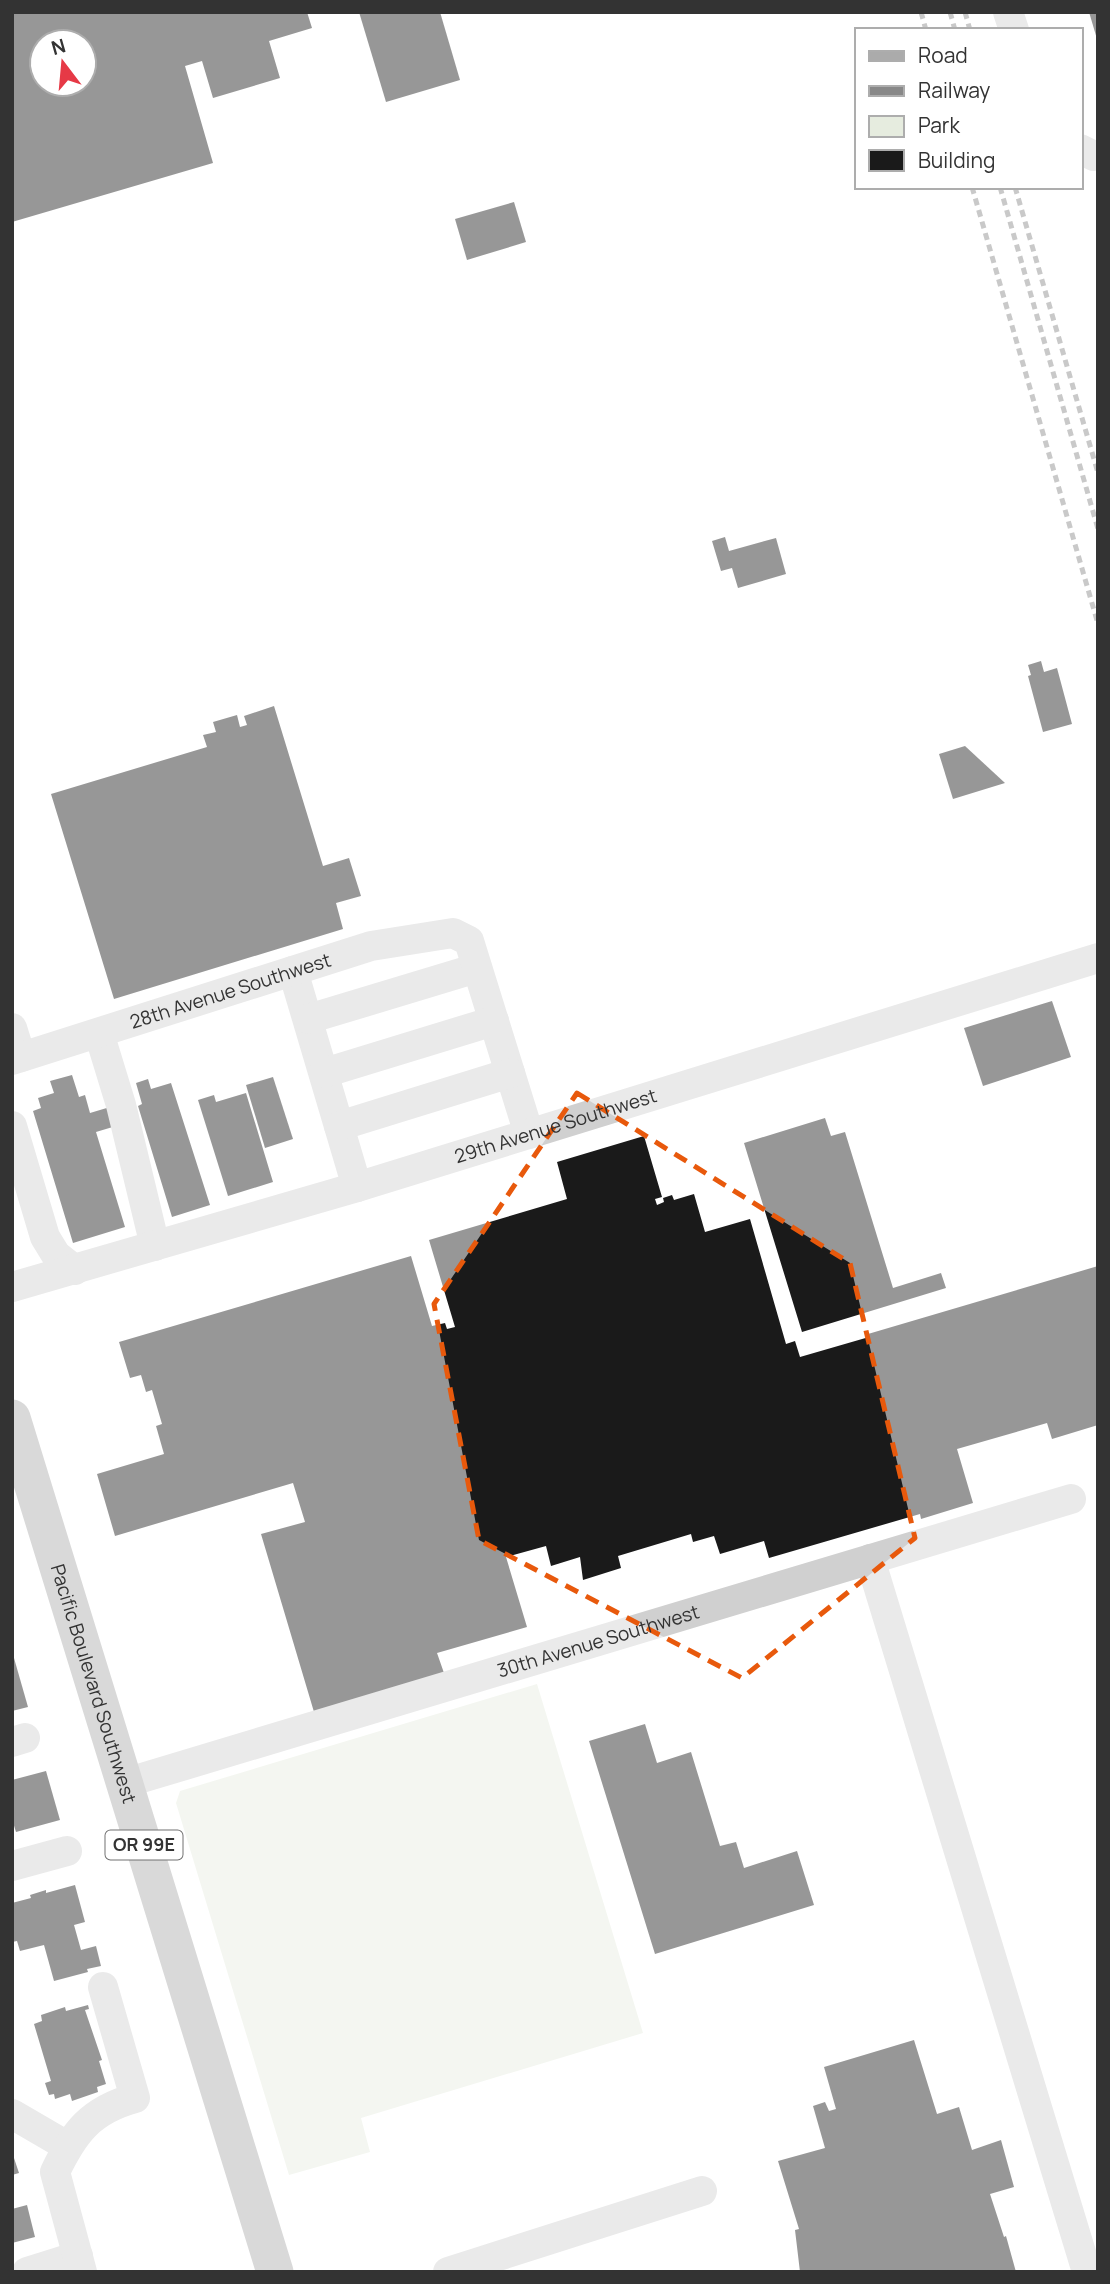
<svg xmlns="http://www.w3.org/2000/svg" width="1110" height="2284" font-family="Manrope,sans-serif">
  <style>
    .green { fill: #e6ecdf }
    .building { fill: #1a1a1a; fill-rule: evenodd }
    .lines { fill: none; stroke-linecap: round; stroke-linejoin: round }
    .minor { stroke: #d0d0d0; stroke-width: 30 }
    .major { stroke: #ababab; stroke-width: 37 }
    .rail { stroke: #888; stroke-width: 5; stroke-dasharray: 7 5; stroke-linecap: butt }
    .marked { fill: none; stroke: #e8590c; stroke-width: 5; stroke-dasharray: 14 9; stroke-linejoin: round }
    .labels { text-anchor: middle; stroke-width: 7; stroke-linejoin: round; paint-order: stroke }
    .shield { fill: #fff; stroke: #707070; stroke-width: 2 }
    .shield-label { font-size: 18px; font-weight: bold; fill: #333 }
    .street-label { font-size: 19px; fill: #333; stroke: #fff }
  </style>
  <rect width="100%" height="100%" fill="#fff"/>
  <!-- green -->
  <polygon class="green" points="537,1684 643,2033 361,2118 370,2152 289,2175 176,1803 180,1791"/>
  <!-- building -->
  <g class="building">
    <path d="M12 12H307L312 28 269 41 280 78 213 98 202 61 185 66 213 163 12 222ZM42 42H84V84H42Z"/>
    <polygon points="359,12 440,12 460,80 386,102"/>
    <polygon points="1089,12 1098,12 1098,39 1097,39"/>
    <polygon points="514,202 526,242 467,260 455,219"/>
    <polygon points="725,537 729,551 776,538 786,574 738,588 732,568 721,571 712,541"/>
    <polygon points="1041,661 1044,672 1057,668 1072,724 1043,732 1028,676 1031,675 1028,665"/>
    <polygon points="274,706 323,866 349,858 361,896 336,903 343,929 114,999 51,794 207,747 203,735 216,732 213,722 237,715 240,727 247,725 244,716"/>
    <polygon points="965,746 1005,783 953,799 939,754"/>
    <polygon points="1052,1001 1071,1057 983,1086 964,1028"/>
    <polygon points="72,1075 79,1097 85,1095 90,1113 110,1107 116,1126 96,1132 125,1227 73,1243 33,1111 41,1108 38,1098 54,1093 50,1081"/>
    <polygon points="273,1077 293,1139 265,1148 246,1085"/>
    <polygon points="148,1079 151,1089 171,1083 210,1205 172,1217 138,1106 142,1104 136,1083"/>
    <polygon points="246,1093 273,1182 228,1196 198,1100 214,1095 216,1102"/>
    <polygon points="825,1118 831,1136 845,1132 893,1288 941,1273 946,1288 802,1332 744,1143"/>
    <polygon points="644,1136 662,1197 655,1199 657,1205 664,1202 663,1198 672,1195 674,1200 694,1194 705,1232 750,1219 786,1344 795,1341 800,1357 869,1337 868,1334 1098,1266 1098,1425 1052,1439 1047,1423 957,1449 973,1503 921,1519 920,1514 769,1558 764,1541 720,1554 714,1536 693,1542 691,1534 618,1556 621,1568 583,1580 580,1557 551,1566 546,1546 506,1557 527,1627 437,1653 444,1673 314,1712 261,1534 305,1522 293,1483 115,1536 97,1474 164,1454 156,1426 162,1424 152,1390 146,1392 141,1375 130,1378 119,1342 411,1256 432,1326 445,1323 447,1329 455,1327 429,1240 567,1199 557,1162"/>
    <polygon points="14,1658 28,1707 12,1711 12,1659"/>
    <polygon points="645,1724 657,1763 691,1752 720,1846 736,1842 744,1868 797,1851 814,1905 655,1954 589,1741"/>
    <polygon points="46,1771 60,1820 16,1832 12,1819 12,1780"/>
    <polygon points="75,1885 85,1922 74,1925 81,1950 96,1946 101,1966 87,1969 88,1972 54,1981 44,1945 20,1951 17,1941 12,1942 12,1903 31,1898 30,1895 46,1890 46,1893"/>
    <polygon points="88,2005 89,2009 85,2010 102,2060 99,2061 106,2084 97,2087 98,2092 72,2101 70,2094 55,2099 54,2094 49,2095 45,2083 51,2081 34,2024 42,2021 41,2015 65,2007 66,2011"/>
    <polygon points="914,2040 937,2114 959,2107 972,2150 1001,2140 1014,2187 990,2194 1004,2237 1006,2236 1016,2272 800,2272 795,2230 799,2229 778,2161 825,2148 813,2106 825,2102 829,2111 836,2109 824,2067"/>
    <polygon points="12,2152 19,2173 12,2175"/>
    <polygon points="27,2205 35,2237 12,2243 12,2209"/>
  </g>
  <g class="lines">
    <!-- minor -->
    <g class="minor">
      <polyline points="1008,12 1014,30"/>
      <polyline points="1080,149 1094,156 1098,155"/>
      <polyline points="293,971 357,1187"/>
      <polyline points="308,1019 477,968"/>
      <polyline points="12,1028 21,1057"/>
      <polyline points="99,1033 121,1105 155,1246"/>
      <path id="s1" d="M12 1060 371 946 453 933 469 941 529 1134"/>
      <polyline points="324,1073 494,1021"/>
      <polyline points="12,1126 45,1237 56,1255 75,1270"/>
      <polyline points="339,1126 510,1073"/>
      <path id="s2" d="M12 1287 357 1187 1098 958"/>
      <polyline points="870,1559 1087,2272"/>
      <polyline points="12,1742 25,1738"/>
      <path id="s3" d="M125 1783 1071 1499"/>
      <polyline points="12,1866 67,1851"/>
      <polyline points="12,2114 67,2146"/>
      <polyline points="27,2272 78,2256"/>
      <path d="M82 2272 55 2172C74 2132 91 2110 135 2098L103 1987"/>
      <polyline points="448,2272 702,2191"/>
    </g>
    <!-- major -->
    <path class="major" id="s4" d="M12 1418 275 2272"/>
    <!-- rail -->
    <g class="rail">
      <polyline points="921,12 926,30"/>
      <polyline points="950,12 955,30"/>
      <polyline points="965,12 970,30"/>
      <polyline points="972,187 1098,624"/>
      <polyline points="1000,187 1098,529"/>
      <polyline points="1015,187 1098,473"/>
    </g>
  </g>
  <!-- marked area -->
  <path d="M0 0H1110V2284H0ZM577 1093 850 1263 915 1538 742 1678 479 1540 434 1304Z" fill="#fff" fill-opacity=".55" fill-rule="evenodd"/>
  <path class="marked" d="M577 1093 850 1263 915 1538 742 1678 479 1540 434 1304Z"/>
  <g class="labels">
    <!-- shield labels -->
    <rect class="shield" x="105.5" y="1830.5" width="77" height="29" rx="5"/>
    <g class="shield-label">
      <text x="144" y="1851">OR 99E</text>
    </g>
    <!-- street labels -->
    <g class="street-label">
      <text dy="7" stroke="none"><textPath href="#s1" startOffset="229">28th Avenue Southwest</textPath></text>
      <text dy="7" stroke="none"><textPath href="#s2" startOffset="567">29th Avenue Southwest</textPath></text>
      <text dy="7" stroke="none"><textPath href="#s3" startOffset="494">30th Avenue Southwest</textPath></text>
      <text dy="7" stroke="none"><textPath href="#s4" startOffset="278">Pacific Boulevard Southwest</textPath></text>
    </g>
  </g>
  <!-- border -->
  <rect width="1110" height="2284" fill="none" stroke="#333333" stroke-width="28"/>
  <!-- legend -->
  <rect x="855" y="28" width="228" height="161" fill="#ffffff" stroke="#adadad" stroke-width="2"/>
  <rect x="869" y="51" width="35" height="10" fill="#ababab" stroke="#adadad" stroke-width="2"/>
  <text x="918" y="63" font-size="21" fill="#333333">Road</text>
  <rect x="869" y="86" width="35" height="10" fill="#888888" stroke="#adadad" stroke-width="2"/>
  <text x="918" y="98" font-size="21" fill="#333333">Railway</text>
  <rect x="869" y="116" width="35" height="21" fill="#e6ecdf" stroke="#adadad" stroke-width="2"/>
  <text x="918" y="133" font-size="21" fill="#333333">Park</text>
  <rect x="869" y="150" width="35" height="21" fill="#1a1a1a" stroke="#adadad" stroke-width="2"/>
  <text x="918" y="168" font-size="21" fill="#333333">Building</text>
  <!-- north arrow -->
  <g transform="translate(63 63) rotate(344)"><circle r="33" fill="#ffffff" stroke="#adadad" stroke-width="2"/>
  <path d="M0-5L12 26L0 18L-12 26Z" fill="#e63946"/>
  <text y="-10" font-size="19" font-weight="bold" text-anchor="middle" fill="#333333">N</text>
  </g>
</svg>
